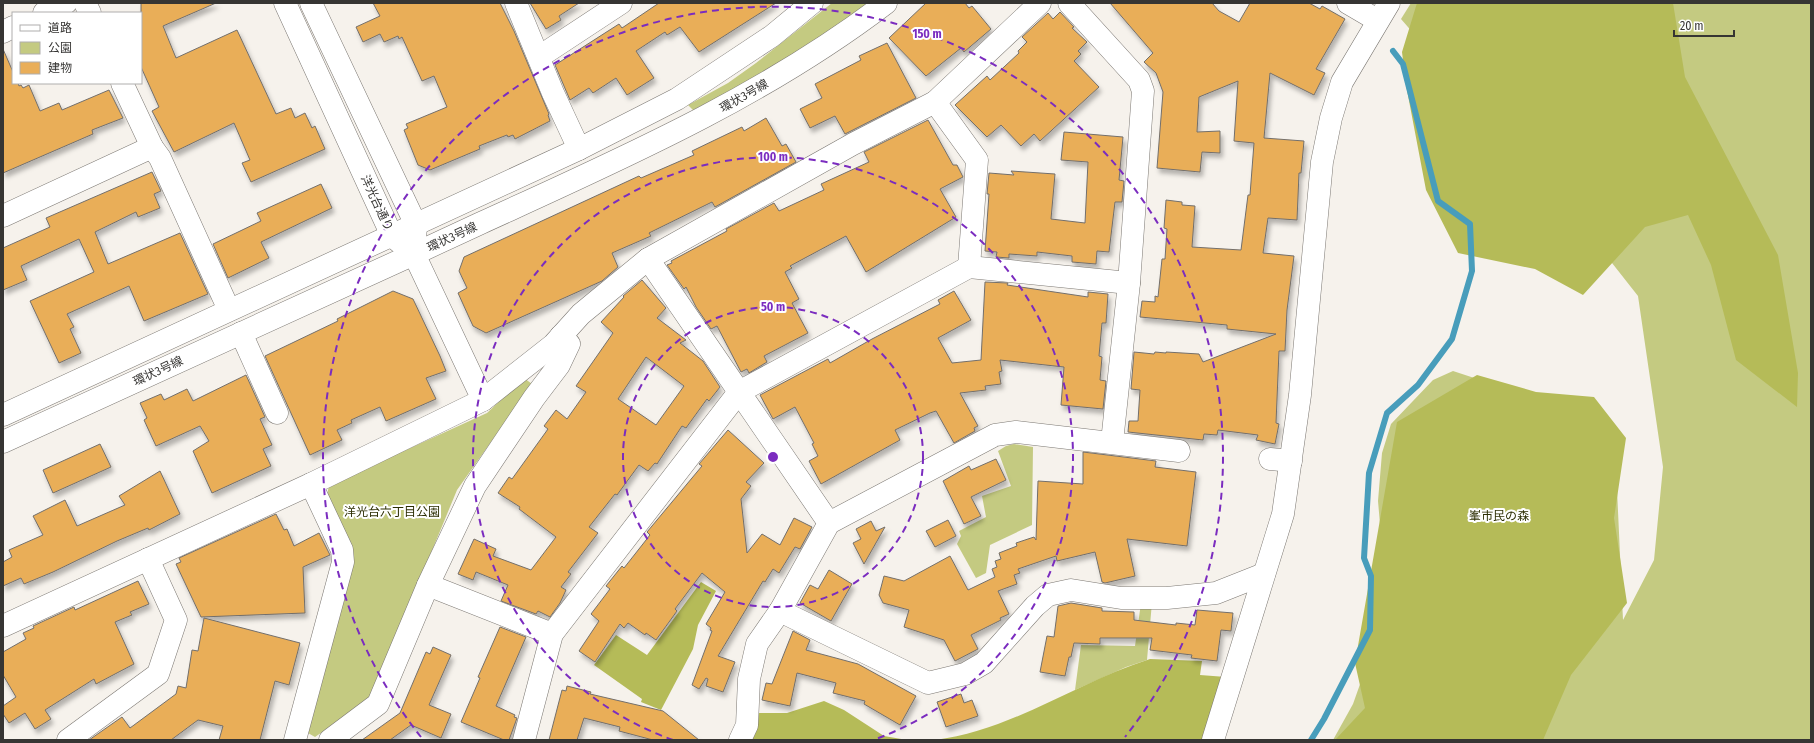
<svg xmlns="http://www.w3.org/2000/svg" width="1814" height="743" font-family="'Fira Sans Condensed','Noto Sans JP',sans-serif">
  <style>
    .green { fill: #c4ca81 }
    .forest { fill: #b5bb58 }
    .lines { fill: none; stroke-linecap: round; stroke-linejoin: round }
    .stream { stroke: #489dbb; stroke-width: 6 }
    .building { fill: #e9ae59; stroke: #736f6b; fill-rule: evenodd; filter: url(#shadow) }
    .minor-casing { stroke: #7c7873; stroke-width: 23 }
    .minor { stroke: #fff; stroke-width: 22 }
    .ring { fill: none; stroke: #7b2cbf; stroke-width: 2; stroke-dasharray: 7 5 }
    .labels { text-anchor: middle; stroke-width: 4; stroke-linejoin: round; paint-order: stroke }
    .street-label { font-size: 12px; fill: #363533; stroke: #fff }
    .park-label { font-size: 12px; fill: #2c2e03; stroke: #fff }
    .centre { fill: #7b2cbf; stroke: #fff; stroke-width: 2 }
    .ring-label { font-size: 12px; text-anchor: middle; font-weight: bold; fill: #7b2cbf; stroke: #fff; stroke-width: 4; stroke-linejoin: round; paint-order: stroke }
  </style>
  <defs>
    <filter id="shadow"><feDropShadow dx="2.5" dy="4.5" stdDeviation="2" flood-color="#0004"/></filter>
  </defs>
  <rect width="100%" height="100%" fill="#f6f2ec"/>
  <!-- green -->
  <g class="green">
    <polygon points="832,3 873,3 778,68 693,110 688,105 728,83 756,63"/>
    <polygon points="1411,3 1811,3 1811,740 1333,740 1353,704 1392,594 1382,547 1378,501 1382,453 1391,424 1433,380 1453,371 1614,424 1623,620 1654,560 1663,467 1638,296 1601,249 1401,19"/>
    <polygon points="524,378 532,384 457,490 371,698 315,737 308,733 353,552 327,496 329,485 487,413"/>
    <polygon points="1014,444 1033,447 1032,525 990,545 986,573 976,578 957,544 961,536 959,531 986,517 982,496 1011,486 998,451 1006,446"/>
    <polygon points="1152,602 1147,660 1126,667 1075,690 1081,645 1135,646 1141,603"/>
  </g>
  <!-- forest -->
  <g class="forest">
    <polygon points="1417,3 1673,3 1685,77 1778,255 1798,373 1797,407 1736,360 1711,265 1688,215 1645,227 1583,295 1535,269 1458,253 1426,190 1406,85 1402,52"/>
    <polygon points="1477,375 1536,392 1594,397 1626,438 1614,518 1627,603 1571,675 1543,740 1335,740 1365,708 1355,663 1397,422"/>
    <polygon points="701,582 716,591 698,625 693,649 661,710 641,702 642,699 594,665 616,635 647,655"/>
    <path d="M1150 659 1202 661 1200 675 1226 677 1204 740H935C1013 730 1077 682 1150 659Z"/>
    <polygon points="824,701 844,710 884,736 907,740 748,740 758,713 787,713"/>
  </g>
  <g class="lines">
    <!-- stream -->
    <polyline class="stream" points="1311,740 1324,719 1370,630 1371,576 1364,558 1369,473 1387,413 1418,385 1452,339 1472,271 1470,224 1438,201 1403,64 1393,51"/>
  </g>
  <!-- building -->
  <g class="building">
    <polygon points="141,3 216,3 163,26 176,58 237,30 276,114 291,108 295,118 305,113 312,128 315,126 325,149 251,182 242,163 250,160 234,123 174,152 152,111 159,107 141,67"/>
    <polygon points="373,3 500,3 514,31 549,114 548,115 550,121 515,139 513,135 508,137 507,135 479,146 480,149 430,170 418,165 404,130 408,128 406,124 447,107 434,76 422,81 402,37 399,39 398,36 384,42 380,34 363,42 356,27 380,16"/>
    <polygon points="530,3 579,3 559,16 561,20 546,29"/>
    <polygon points="659,3 776,3 699,52 680,27 667,35 665,32 636,51 654,78 627,95 616,78 593,93 589,88 570,100 555,65 619,24 622,28"/>
    <polygon points="926,3 965,3 969,8 972,6 991,29 964,52 961,48 926,76 889,38"/>
    <polygon points="1110,3 1212,3 1219,11 1239,22 1250,3 1309,3 1320,9 1322,6 1345,19 1316,69 1325,73 1314,95 1270,73 1264,138 1304,141 1301,173 1299,173 1297,220 1268,218 1263,253 1294,256 1287,310 1285,351 1279,351 1276,423 1279,424 1275,444 1256,440 1258,435 1218,430 1217,435 1204,434 1203,440 1128,432 1129,421 1138,421 1140,390 1131,389 1134,352 1154,354 1155,352 1166,353 1166,352 1199,354 1203,362 1276,334 1227,329 1227,325 1140,317 1142,301 1155,302 1155,296 1158,297 1162,259 1165,259 1167,229 1164,228 1166,200 1182,202 1182,205 1195,206 1192,247 1241,250 1248,195 1250,195 1254,143 1234,141 1238,81 1199,97 1197,132 1220,131 1220,153 1202,152 1200,172 1157,168 1163,92 1156,73 1144,62 1153,53"/>
    <polygon points="1060,12 1074,27 1072,28 1087,42 1078,51 1081,54 1074,61 1099,87 1040,141 1034,134 1021,146 1001,125 987,137 955,105 987,76 990,80 1019,53 1018,51 1027,42 1022,37 1048,13 1053,19"/>
    <polygon points="887,43 916,98 845,134 835,116 810,128 800,109 822,98 815,84 861,60 859,56"/>
    <polygon points="3,49 13,72 13,83 18,83 19,86 21,85 23,88 29,85 40,111 59,103 62,110 109,90 123,118 92,130 93,134 3,173"/>
    <polygon points="766,118 782,146 786,144 796,162 715,207 712,202 649,233 651,236 612,253 618,267 602,281 486,333 473,326 458,293 467,288 459,271 464,257 639,176 641,178 694,155 692,151 742,127 744,131"/>
    <polygon points="928,120 953,165 957,165 963,177 940,189 956,217 866,272 846,236 790,266 792,268 785,272 799,299 792,303 808,333 764,356 767,362 749,373 747,369 741,372 717,326 711,329 696,307 686,287 684,289 667,265 672,263 671,261 727,231 726,229 774,203 779,211 824,190 821,184 869,162 864,152"/>
    <polygon points="1064,132 1123,137 1119,180 1124,181 1122,202 1115,202 1109,252 1097,251 1096,264 1072,262 1072,256 1037,252 1037,256 1009,254 1009,258 996,257 997,252 985,251 989,194 987,194 989,173 1014,175 1011,171 1055,174 1051,219 1085,223 1088,162 1061,160"/>
    <polygon points="152,172 161,191 154,194 160,208 138,217 136,212 95,232 108,264 180,233 208,294 144,321 129,286 67,314 74,327 70,329 81,353 59,363 30,301 94,272 79,239 21,266 27,280 3,290 3,248 50,227 46,218"/>
    <polygon points="321,184 332,208 261,242 269,258 228,278 213,244 261,221 257,213"/>
    <path d="M642 280 666 308 657 318 686 340 680 343 703 361 720 387 709 401 707 399 686 428 682 426 657 464 655 463 648 471 639 465 617 495 615 494 589 527 598 533 568 572 571 574 561 587 566 590 560 603 550 617 538 611 536 614 501 601 508 585 476 572 473 580 458 574 474 539 496 549 493 556 531 570 556 537 519 509 520 507 498 493 509 477 512 479 548 429 544 426 556 410 567 419 586 392 576 386 613 333 601 322 624 297 623 296ZM646 357 684 386 656 425 618 399Z"/>
    <polygon points="985,282 1008,283 1007,285 1088,297 1088,292 1108,294 1106,323 1102,323 1099,356 1102,357 1100,380 1106,381 1103,409 1061,405 1064,367 1000,360 1002,371 999,372 1001,384 985,386 986,390 960,393 978,426 974,428 975,431 954,443 936,411 930,413 895,430 900,440 821,484 809,461 818,456 812,444 814,443 795,407 773,419 760,395 828,359 830,363 872,339 940,304 938,300 954,291 971,320 938,338 952,363 981,360"/>
    <polygon points="393,291 413,299 440,356 446,371 426,378 436,399 386,421 380,407 351,420 352,423 337,430 342,440 310,455 265,356 338,321 337,319"/>
    <polygon points="246,375 265,417 260,419 272,445 263,449 271,466 212,493 193,451 209,441 200,426 156,446 144,420 147,418 140,403 161,394 164,400 187,389 193,401"/>
    <polygon points="728,430 764,463 746,482 751,486 741,499 747,553 762,534 780,545 794,518 812,527 800,549 795,547 779,573 773,569 765,582 763,581 718,656 735,662 723,692 706,686 708,679 706,678 699,689 692,685 712,631 710,630 711,628 706,624 725,592 702,573 675,609 677,611 656,640 646,633 645,635 628,623 624,628 620,624 595,662 579,651 599,621 591,614 610,589 606,586 622,566 624,568 650,535 647,532 702,466 699,464"/>
    <polygon points="100,444 111,467 53,493 43,470"/>
    <polygon points="1083,452 1156,461 1155,467 1196,472 1187,546 1127,539 1135,576 1105,583 1102,582 1095,552 1057,561 1056,556 1018,569 1020,573 1014,575 1017,584 998,591 1009,614 1000,618 1001,620 971,635 978,649 955,661 944,640 904,627 909,610 883,603 879,595 884,576 904,581 950,556 968,590 995,577 992,569 997,567 995,561 1001,559 999,553 1017,546 1016,543 1034,537 1036,540 1038,481 1083,484"/>
    <polygon points="996,459 1006,480 971,497 981,516 964,524 943,481 969,466 971,470"/>
    <polygon points="160,471 180,514 149,530 148,528 117,541 53,572 24,584 21,578 3,586 3,562 12,557 9,550 43,535 33,516 65,500 77,526 125,505 119,496"/>
    <polygon points="276,514 284,530 287,529 294,546 319,533 330,555 303,567 305,613 201,617 176,564 181,562 179,558"/>
    <polygon points="948,520 956,536 935,547 926,531"/>
    <polygon points="871,521 876,531 885,527 864,564 853,543 861,539 856,529"/>
    <polygon points="829,570 852,584 831,621 800,603 810,585 818,589"/>
    <polygon points="138,581 149,604 130,612 132,615 115,622 134,664 96,684 94,679 45,710 51,719 35,729 25,713 9,723 3,714 3,706 16,697 3,675 3,652 26,639 23,633 34,628 33,626 74,607 75,610"/>
    <polygon points="1071,603 1102,608 1102,611 1134,612 1134,620 1176,625 1176,623 1195,625 1197,610 1233,613 1231,631 1221,630 1217,661 1191,658 1192,655 1150,650 1152,638 1100,638 1100,644 1074,643 1071,657 1069,657 1065,676 1040,672 1047,636 1054,637 1058,606"/>
    <polygon points="204,618 300,643 289,685 275,681 260,740 219,740 223,726 198,720 171,740 89,740 122,717 130,728 176,694 178,686 186,688 192,650 198,651"/>
    <polygon points="500,627 526,637 496,706 515,715 514,717 517,718 509,740 504,740 461,722 480,678 478,677"/>
    <polygon points="793,631 810,640 806,650 858,664 916,696 900,725 864,704 865,701 833,693 836,683 797,673 790,706 762,700 766,683 772,684"/>
    <polygon points="433,647 451,655 429,705 451,714 441,738 411,725 390,740 362,740 400,713 426,652 430,654"/>
    <polygon points="567,686 591,692 590,694 663,711 699,740 653,740 619,731 620,727 584,718 577,740 549,740 562,690 566,691"/>
    <polygon points="961,694 964,703 972,700 978,716 946,727 937,702"/>
  </g>
  <g class="lines">
    <!-- minor casing -->
    <g class="minor-casing">
      <g id="minor">
        <polyline points="85,3 90,13"/>
        <polyline points="311,3 416,225 415,240"/>
        <polyline points="516,3 553,93 579,149"/>
        <polyline points="1348,3 1377,20"/>
        <polyline points="44,13 66,3"/>
        <polyline points="3,32 13,27"/>
        <polyline points="539,57 621,3"/>
        <polyline points="935,102 977,160 969,267"/>
        <polyline points="152,147 160,158 229,310"/>
        <polyline points="3,216 152,147 122,83"/>
        <polyline points="648,259 829,523"/>
        <polyline points="241,333 277,413"/>
        <polyline points="483,400 553,345 581,314 648,259 853,144 935,102 1040,3"/>
        <polyline points="3,415 579,149 677,99 772,36 812,3"/>
        <path d="M3 442C162 369 322 297 481 223 621 159 763 97 886 3"/>
        <polyline points="1112,442 1129,283"/>
        <polyline points="1270,459 1291,461"/>
        <polyline points="428,585 552,634"/>
        <polyline points="780,611 928,683 965,674 984,663 1035,606 1048,595 1071,590 1121,598 1167,598 1216,593 1264,574"/>
        <polyline points="3,626 311,484 483,400 414,254 392,236 285,3"/>
        <polyline points="68,740 158,674 176,620 148,559"/>
        <polyline points="295,740 343,562 342,550 311,484"/>
        <polyline points="330,740 378,704 428,585 475,486 534,398 559,365 569,344 561,336"/>
        <polyline points="524,740 552,634 739,392 969,267 1129,283 1143,91 1139,80 1069,3"/>
        <polyline points="740,740 747,725 749,679 757,644 780,611 829,523 995,435 1016,432 1179,451"/>
        <polyline points="1213,740 1283,514 1300,395 1322,162 1331,118 1342,82 1389,3"/>
      </g>
    </g>
    <!-- minor -->
    <use href="#minor" class="minor"/>
  </g>
  <!-- distance rings -->
  <g class="ring">
    <circle cx="773" cy="457" r="150"/>
    <path d="M673 740A300 300 0 1 1 873 740"/>
    <path d="M421 737A450 450 0 1 1 1125 737"/>
  </g>
  <g class="labels">
    <!-- street labels -->
    <g class="street-label">
      <text transform="translate(744 96) rotate(-30)" y="4">環状3号線</text>
      <text transform="translate(377 203) rotate(65)" y="4">洋光台通り</text>
      <text transform="translate(452 237) rotate(-25)" y="4">環状3号線</text>
      <text transform="translate(158 371) rotate(-25)" y="4">環状3号線</text>
    </g>
    <!-- park labels -->
    <g class="park-label">
      <text x="392" y="516">洋光台六丁目公園</text>
      <text x="1499" y="520">峯市民の森</text>
    </g>
  </g>
  <circle cx="773" cy="457" r="6" class="centre"/>
  <g class="ring-label">
    <text x="927" y="38">150 m</text>
    <text x="773" y="161">100 m</text>
    <text x="773" y="311">50 m</text>
  </g>
  <!-- border -->
  <rect width="1814" height="743" fill="none" stroke="#363533" stroke-width="8"/>
  <!-- legend -->
  <rect x="12" y="12" width="130" height="72" fill="#ffffff" stroke="#afaead"/>
  <rect x="20" y="25" width="20" height="6" fill="#ffffff" stroke="#afaead"/>
  <text x="48" y="32" font-size="12" fill="#363533">道路</text>
  <rect x="20" y="42" width="20" height="12" fill="#c4ca81" stroke="#afaead"/>
  <text x="48" y="52" font-size="12" fill="#363533">公園</text>
  <rect x="20" y="62" width="20" height="12" fill="#e9ae59" stroke="#afaead"/>
  <text x="48" y="72" font-size="12" fill="#363533">建物</text>
  <!-- scale -->
  <path d="M1674 30v6h60v-6" fill="none" stroke="#363533" stroke-width="2"/>
  <text x="1680" y="30" font-size="12" fill="#363533" stroke="#ffffff" stroke-width="3" paint-order="stroke">20 m</text>
</svg>
